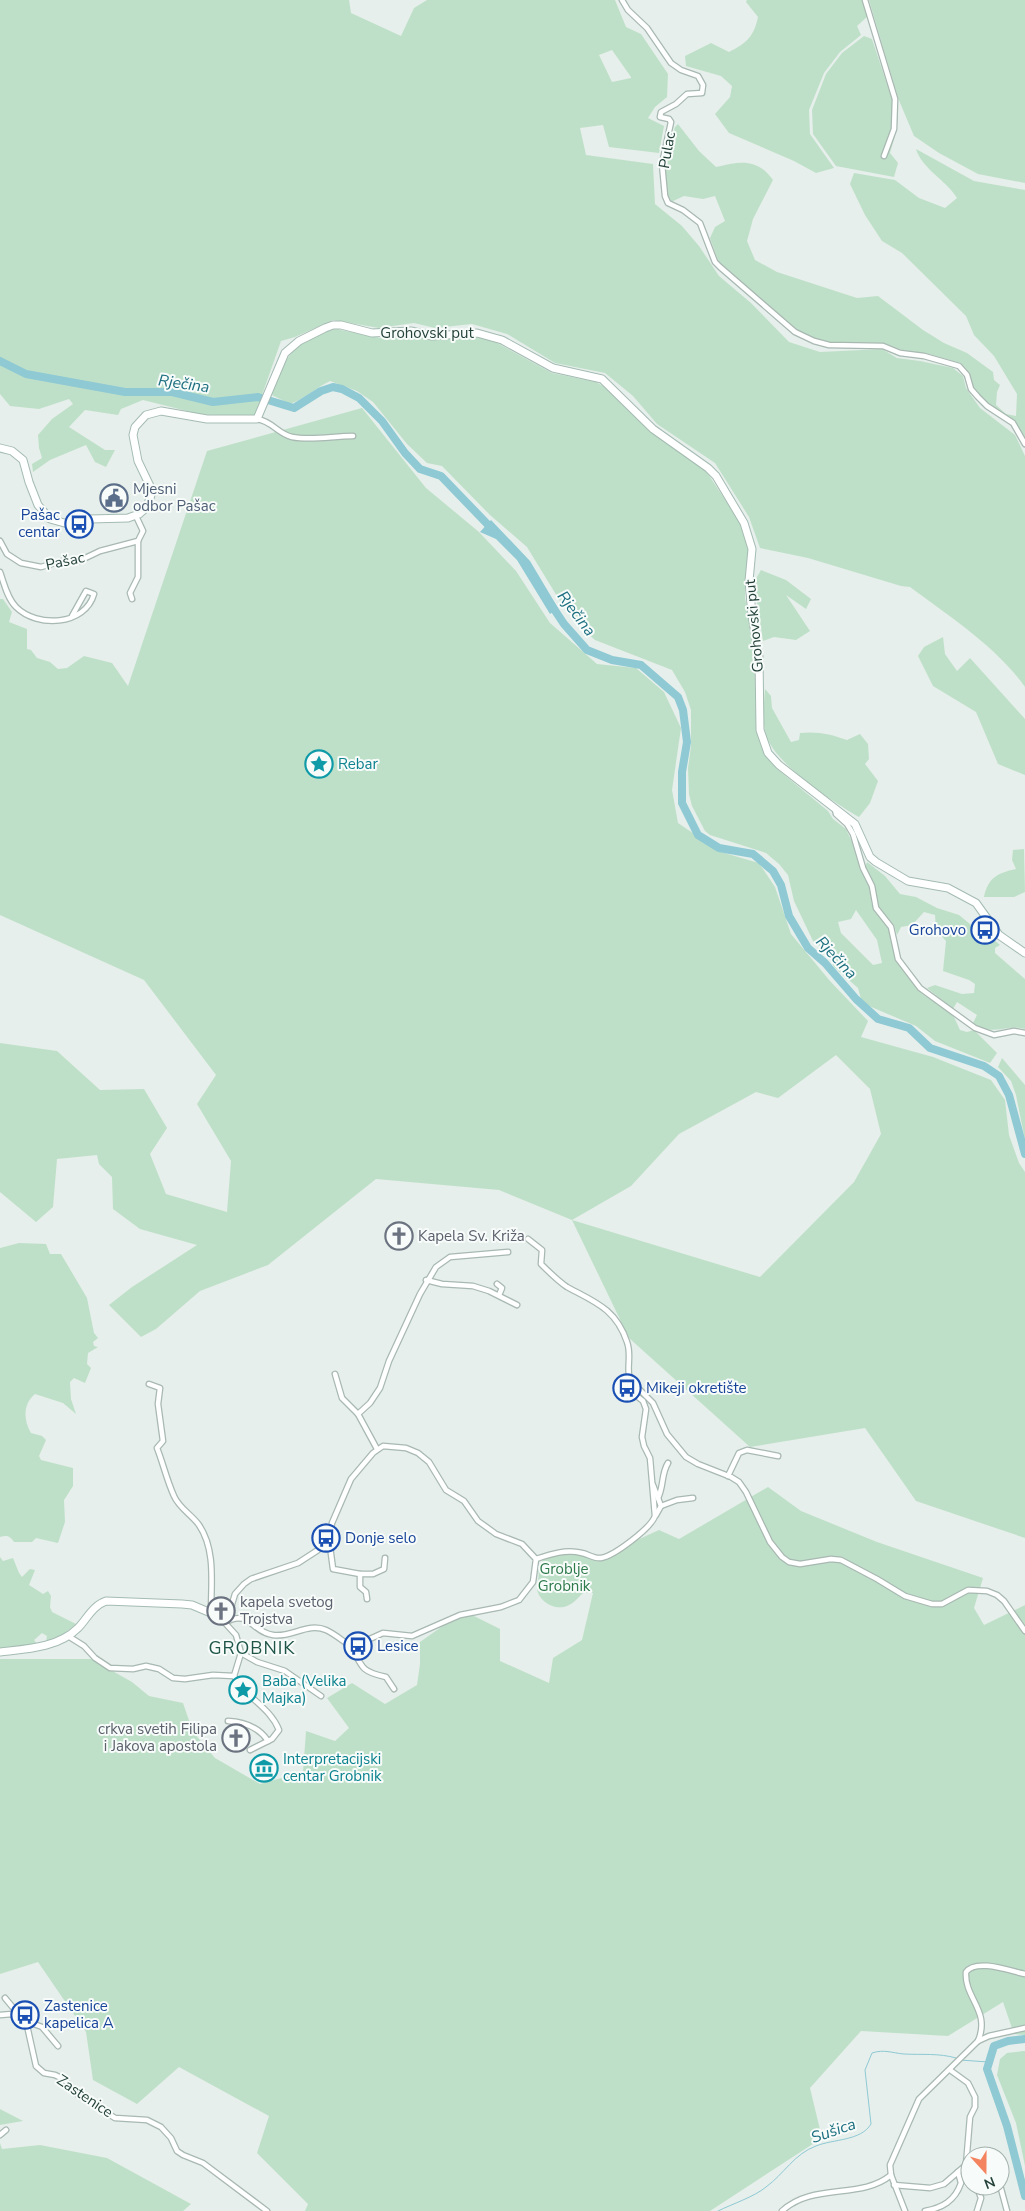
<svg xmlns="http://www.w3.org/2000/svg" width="1025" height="2211" font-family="'Nunito Sans',sans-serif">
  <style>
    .green { fill: #bfe0c8; fill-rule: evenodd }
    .water { fill: #8ec9d4 }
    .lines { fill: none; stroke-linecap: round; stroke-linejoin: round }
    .stream { stroke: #8ec9d4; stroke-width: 1 }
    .river { stroke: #8ec9d4; stroke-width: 8 }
    .minor-casing { stroke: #a8b8b2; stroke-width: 7 }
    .secondary-casing { stroke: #a4bbb3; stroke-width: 9 }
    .minor { stroke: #fff; stroke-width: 4.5 }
    .secondary { stroke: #fff; stroke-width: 7 }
    .labels { text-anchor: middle; stroke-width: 4; stroke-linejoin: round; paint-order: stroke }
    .street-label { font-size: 15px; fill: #24423a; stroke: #f7fbf9 }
    .service-label { font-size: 15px; fill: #4e5e75; stroke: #f7fbf9; text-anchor: start }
    .transit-label { font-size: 15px; fill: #164399; stroke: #f7fbf9; text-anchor: start }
    .culture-label { font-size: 15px; fill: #0d838f; stroke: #f7fbf9; text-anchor: start }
    .worship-label { font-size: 15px; fill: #5b616d; stroke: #f7fbf9; text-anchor: start }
    .park-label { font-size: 15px; fill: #2d7a4b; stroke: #f7fbf9 }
    .water-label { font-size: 16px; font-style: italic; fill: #1c6f80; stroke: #f7fbf9 }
    .quarter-label { font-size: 18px; letter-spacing: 1px; fill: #1f5548; stroke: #f7fbf9 }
  </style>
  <rect width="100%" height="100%" fill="#e6efeb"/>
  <!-- green -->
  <g class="green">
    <path d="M0 0H349L351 13 401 36 414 8 427 0H615L626 27 641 34 668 74 667 97 655 107 648 118 664 126 659 153 609 147 603 125 580 128 586 155 653 164 655 204 682 226 699 246 719 276 751 303 789 342 820 352 882 349 897 358 920 361 953 368 963 376 966 388 980 408 1015 435 1025 456V687C997 647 949 616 910 587L901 586 808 558 760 548 749 517 715 463 657 424 633 396 605 373 555 363 507 334 472 324 435 328 414 323 379 328 333 320 295 337 281 341 255 415 244 417 199 414 143 400 121 409 118 415 85 410 69 427 105 450H115L106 467 95 462 86 445 50 460 33 472 32 464 42 458 39 448 38 435 52 419 73 404 69 399 39 409 10 406 0 394ZM612 50 631 77V78L612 82 599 55Z"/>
    <path d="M747 0H862L868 16 857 26 861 35 840 52 824 73 809 110 810 134 834 168 816 173 794 161 729 133 715 114 730 97 732 86 721 76 686 66 685 56 711 43 729 52C747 43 754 36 758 17L746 2Z"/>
    <polygon points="869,0 1025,0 1025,183 978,174 939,153 914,136 898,98"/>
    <polygon points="864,36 872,39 898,117 896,132 890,153 898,163 894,177 836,166 813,134 812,110 826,74 842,53"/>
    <path d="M678 124 699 151 716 167C740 161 758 158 773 180L753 219 747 241 755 260 777 272 857 298 878 296 923 330 944 343 967 353 993 372 994 380 1000 385 997 392 996 405 1006 414 1016 416 1017 394 994 356 974 335 966 316 902 253 882 241 865 215 850 184 854 173 895 180 919 198 945 208 957 198C946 180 922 169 916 149L974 181 1025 190V439L1012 419 988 405 973 387 968 372 960 363 929 354 902 350 884 343 829 342 814 339 801 333 719 263 710 238 715 227 725 221 715 196 703 199 684 196 671 202C658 180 669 150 675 127Z"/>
    <path d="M336 329 380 338 414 335 437 340 455 337 488 338 552 373 596 382 608 389 651 432 706 471 742 525 749 552 745 580V598L754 639 756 716 759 740 765 755 776 768 828 811 833 819 846 829 852 842 860 869 869 886 872 905 889 929 894 954 897 962 922 994 944 1008 954 1017 960 1030 967 1032 974 1030 997 1053 990 1063 935 1041 916 1026 869 1006 861 999 858 988 834 967 825 950 813 941 794 901 788 875 779 864 766 853 710 835 705 831 692 806 689 794 688 768 691 746V710L685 692 672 670 595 640 579 626 563 606 527 547 490 515 442 466 427 463 407 444 373 402 357 391 330 381C316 388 304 399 290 404L272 395C285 355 294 340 336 329ZM856 910 877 940 882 963 873 965 841 933 838 922 851 919Z"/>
    <path d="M362 408 426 488 479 532 516 571 550 623 597 664 636 668 664 692 681 728 672 790 678 823 721 852 759 863 775 887 791 934 830 981 868 1021 861 1037 933 1057 991 1080 1005 1100 1009 1135 1019 1163 1025 1172V1538L916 1501 865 1428 750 1447 629 1338 572 1220 499 1190 376 1179 268 1265 200 1291 156 1329 141 1337 109 1305 132 1287 197 1245 140 1229 113 1209 112 1177 99 1164 97 1155 57 1159 53 1207 36 1222 0 1192V1043L57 1051 100 1090 144 1089 167 1128 150 1154 166 1194 227 1212 231 1161 197 1104 216 1075 144 980 0 915V599H3L12 612 9 622 27 629V649L31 650 37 658 50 662 58 669 67 668 84 656 112 663 128 686 207 451ZM836 1055 870 1089 881 1134 854 1182 760 1277 572 1220 631 1186 679 1134 756 1092 778 1098Z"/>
    <polygon points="761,570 786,580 811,599 806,609 786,595 810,631 796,640 774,637 763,641 754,582"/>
    <polygon points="943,637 945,654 957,671 970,658 1025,719 1025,775 998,764 976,712 933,686 918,656 924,647"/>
    <path d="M765 689 771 696 772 708 791 742 799 740 800 733C817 731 831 734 847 740L860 734 868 744 869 759 865 764 878 781 870 803 859 817C833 802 775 764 766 735 762 720 764 704 765 689Z"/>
    <path d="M1024 849 1025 892 1014 897H984C988 878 997 873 1016 869L1012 860 1013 850Z"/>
    <path d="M867 862 885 876 900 894 916 897 937 908 959 915 981 933 993 939 1000 945 995 948V953L1025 979V1029C1005 1024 993 1037 973 1023L977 1015 957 1002 953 1009 927 988 935 985 962 994 974 993 975 984 969 980 943 971 946 941 936 930 935 915 924 912 912 925 901 927 897 935 894 925 879 908 874 885 865 867Z"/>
    <polygon points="1002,1058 1025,1085 1025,1140 1016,1095 1011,1081 998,1067"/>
    <path d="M19 1243 46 1244 50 1254H61L87 1298 94 1333 98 1338 93 1342 94 1346 98 1347 88 1353 87 1364 91 1368 85 1383 74 1378 70 1382 71 1399 76 1414 63 1403 35 1394C22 1405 24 1421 31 1433L42 1436 46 1440 39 1456 41 1460 73 1468V1486L64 1500 65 1522 58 1543 36 1538 32 1542H14C10 1536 7 1535 0 1537V1248Z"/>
    <path d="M768 1487 801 1511 877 1542 983 1578 974 1608 984 1625 1025 1605V2035L1014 2034 1003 2002 948 2036 861 2031 810 2088 822 2138 710 2211H305L308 2204 257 2153 269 2116 179 2067 137 2104 93 2080 86 2032 38 1962 0 1974V1659H91L132 1682 149 1696 183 1703 193 1732 215 1758 260 1784 303 1772 306 1731 335 1741 349 1728 327 1698 352 1683 385 1704 417 1685 420 1664V1642L464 1611 500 1629V1661L549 1683 553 1658 582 1640 593 1593H583C578 1598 574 1603 567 1606 555 1611 537 1601 537 1587 537 1581 540 1577 538 1571L543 1560 559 1554 578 1553 592 1560 602 1561 635 1541 659 1530 679 1539Z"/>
    <polygon points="0,1557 3,1561 13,1558 19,1573 22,1577 30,1569 35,1570 29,1585 43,1594 48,1591 51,1596 50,1607 52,1612 76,1624 54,1641 46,1642 47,1636 42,1633 34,1640 37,1644 0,1649"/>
    <polygon points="1023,2051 1025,2051 1025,2166 1016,2123 997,2075 1000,2059 1007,2053"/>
    <polygon points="0,2109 23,2121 0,2125"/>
    <polygon points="0,2143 2,2149 40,2145 107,2158 191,2204 183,2211 0,2211"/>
  </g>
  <!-- water -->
  <polygon class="water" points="491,520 530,561 558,608 550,614 517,560 496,539 480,532"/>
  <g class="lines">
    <!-- stream -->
    <g class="stream">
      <polyline points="960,2060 988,2062"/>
      <path d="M718 2211C732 2204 754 2197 766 2187 784 2174 794 2154 816 2146 833 2139 861 2141 871 2124L865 2070 872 2053C884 2049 892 2053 904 2054 922 2055 939 2053 956 2058"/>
    </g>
    <!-- river -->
    <g class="river">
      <polyline points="0,361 26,374 125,392 172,392 213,402 258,397 294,408 321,391 333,387 342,389 359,398 382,421 405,453 420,469 441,476 494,531"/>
      <polyline points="550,603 564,624 587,650 612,660 641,665 678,697 683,710 687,742 682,772 682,803 698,835 719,848 753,854 773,871 781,885 789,916 808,948 825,963 856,999 878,1019 909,1028 930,1048 984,1066 999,1076 1009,1095 1025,1154"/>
      <polyline points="1025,2039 1008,2041 994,2046 987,2069 1007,2126 1025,2196"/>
    </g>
    <!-- minor casing -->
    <g class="minor-casing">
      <g id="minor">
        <polyline points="622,0 628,10 647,28 671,63 681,70 698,76 703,85 702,93 687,94 676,104 661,112 660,117 669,119 671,122 662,164 665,196 668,203 683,210 700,223 715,262 720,267 795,332 814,341 829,345 883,346 900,353 924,356 959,366 967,375 971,389 978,397 987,406 1013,423 1025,444"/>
        <polyline points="865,0 895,99 894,129 884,156"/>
        <path d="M257 419C272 421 278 434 292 437 311 441 333 436 353 436"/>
        <polyline points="0,541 7,554 21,563 41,567 62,561 79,561 100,551 138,541 143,531 136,516"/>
        <path d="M0 572C4 583 7 598 16 607 37 628 85 626 94 594L86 591 72 616"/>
        <polyline points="132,599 130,593 138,577 138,541"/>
        <polyline points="835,809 836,814 847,824 853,834 863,868 872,886 876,908 891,927 898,959 920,988 975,1028 994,1035 1014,1031 1025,1033"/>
        <path d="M528 1239 542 1250 541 1264C549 1272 558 1281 567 1287 595 1302 616 1309 627 1342 632 1355 626 1368 630 1380L653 1403 667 1434 686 1457 698 1464 731 1477 739 1482 746 1492 770 1542 782 1557 789 1562 800 1564 831 1559 841 1560 877 1579 905 1596 932 1604H942L968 1590 987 1591 997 1595 1004 1601 1025 1631"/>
        <polyline points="426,1280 442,1284 473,1286 489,1291 517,1305"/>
        <polyline points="497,1284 502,1288 499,1295"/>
        <polyline points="335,1374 342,1398 358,1414"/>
        <path d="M149 1384 160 1388 158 1404 163 1441 157 1448C163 1463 167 1481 174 1496 179 1508 192 1515 199 1525 216 1550 211 1584 211 1613L225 1623C248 1608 253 1633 273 1635 291 1638 308 1622 326 1630 335 1634 344 1642 352 1647L383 1633 412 1636 460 1615 501 1607 519 1600 533 1582 536 1559 522 1544 496 1534 478 1521 464 1501 446 1490 429 1462 418 1453 406 1448 383 1446 373 1453 351 1479 332 1523 329 1539 318 1550 298 1563 251 1579 244 1584 235 1594 232 1604 231 1614 232 1618"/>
        <polyline points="377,1449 358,1414 370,1403 380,1388 389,1361 420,1294 436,1267 450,1257 508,1252"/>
        <polyline points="728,1476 739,1453 747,1450 778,1456"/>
        <polyline points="653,1485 661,1506 656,1515"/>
        <path d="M658 1498C664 1486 661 1474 668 1463"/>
        <polyline points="661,1506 677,1500 693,1498"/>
        <polyline points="329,1539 333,1569 360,1574 360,1587 366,1592 367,1599"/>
        <path d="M536 1559C551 1554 566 1549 582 1553 588 1554 594 1559 601 1558 614 1556 651 1528 655 1516L650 1458 644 1446 642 1437 646 1409 643 1401 629 1390 628 1383 630 1380"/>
        <polyline points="360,1574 373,1574 384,1569 385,1558"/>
        <polyline points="225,1623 236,1635 241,1653 257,1662 285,1671 321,1696"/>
        <polyline points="68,1636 84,1646 95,1658 110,1668 133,1669 146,1666 159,1669 173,1678 185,1679 213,1675 234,1676"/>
        <path d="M352 1647C362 1668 362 1672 386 1677L394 1689"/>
        <path d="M228 1721C245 1722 259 1727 268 1741L272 1739 279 1730C270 1707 245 1697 234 1676L241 1653"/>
        <polyline points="250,1750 268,1741"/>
        <polyline points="5,1998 20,2016"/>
        <polyline points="0,2015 12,2014 26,2021 36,2066 44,2073 55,2075 65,2080 78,2095 115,2118 147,2120 161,2127 171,2138 177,2151 183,2155 203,2163 267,2211"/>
        <polyline points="26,2021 42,2027 58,2046"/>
        <path d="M978 2041C991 2011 964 1998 966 1972 976 1958 1010 1971 1025 1974"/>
        <polyline points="0,2135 6,2130"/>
        <polyline points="894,2185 930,2188 944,2184 966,2165 970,2117 975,2107 975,2097 968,2083 950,2070"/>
        <polyline points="1000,2185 1007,2211"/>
        <polyline points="977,2187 981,2198 977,2211"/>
        <path d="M782 2211C813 2182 861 2200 891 2175"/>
        <polyline points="905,2211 891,2175 890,2165 919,2099 978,2041 989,2036 1025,2028"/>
        <path d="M925 2211C942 2208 955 2201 961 2183L958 2172"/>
      </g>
    </g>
    <!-- secondary casing -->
    <g class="secondary-casing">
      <g id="secondary">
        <polyline points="0,448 12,451 23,460 29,482 38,505 50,519 68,524 90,519 128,518 139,514 147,507 151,495 150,486 138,461 133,435 135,427 146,415 161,411 207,419 257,419 285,353 299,341 325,328 333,325 341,325 372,333 411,331 432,336 477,333 502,340 553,368 602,379 653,429 708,468 716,476 744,523 752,549 749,581 752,615 759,657 760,730 768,753 779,765 855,824 870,857 876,862 908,881 948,888 976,903 999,935 1025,953"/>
        <path d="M0 1652C26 1649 58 1648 78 1628 87 1619 92 1606 106 1601L182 1604 192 1605 211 1613"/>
      </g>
    </g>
    <!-- minor -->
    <use href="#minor" class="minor"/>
    <!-- secondary -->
    <use href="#secondary" class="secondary"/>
  </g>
  <!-- icons -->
  <defs>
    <g id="civic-ring" transform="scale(1.4375)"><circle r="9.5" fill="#f7fbf9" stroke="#5c6f8a" stroke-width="1.5"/><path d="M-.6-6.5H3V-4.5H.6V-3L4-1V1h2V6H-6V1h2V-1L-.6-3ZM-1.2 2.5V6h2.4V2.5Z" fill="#5c6f8a"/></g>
    <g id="bus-ring" transform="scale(1.4375)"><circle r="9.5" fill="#f7fbf9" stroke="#1a4fb4" stroke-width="1.5"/><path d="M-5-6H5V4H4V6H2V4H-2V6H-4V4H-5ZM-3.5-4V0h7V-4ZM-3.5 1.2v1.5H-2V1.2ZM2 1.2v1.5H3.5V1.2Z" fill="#1a4fb4"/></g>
    <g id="sight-ring" transform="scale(1.4375)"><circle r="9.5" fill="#f7fbf9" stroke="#0f9aa8" stroke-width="1.5"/><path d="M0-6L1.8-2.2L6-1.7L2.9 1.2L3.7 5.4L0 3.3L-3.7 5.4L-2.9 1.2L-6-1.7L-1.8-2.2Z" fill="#0f9aa8"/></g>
    <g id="church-ring" transform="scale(1.4375)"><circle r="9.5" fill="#f7fbf9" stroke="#6b7280" stroke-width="1.5"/><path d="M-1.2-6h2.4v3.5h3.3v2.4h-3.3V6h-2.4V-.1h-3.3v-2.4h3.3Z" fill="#6b7280"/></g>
    <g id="museum-ring" transform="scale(1.4375)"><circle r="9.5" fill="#f7fbf9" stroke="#0f9aa8" stroke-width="1.5"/><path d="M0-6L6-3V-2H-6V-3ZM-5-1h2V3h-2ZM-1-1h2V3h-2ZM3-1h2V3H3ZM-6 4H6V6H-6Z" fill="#0f9aa8"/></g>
  </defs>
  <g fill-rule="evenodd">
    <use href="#civic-ring" x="114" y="498"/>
    <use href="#bus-ring" x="79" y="524"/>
    <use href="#sight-ring" x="319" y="764"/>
    <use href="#bus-ring" x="985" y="930"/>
    <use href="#church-ring" x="399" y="1236"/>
    <use href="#bus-ring" x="627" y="1388"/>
    <use href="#bus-ring" x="326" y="1538"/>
    <use href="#church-ring" x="221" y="1611"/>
    <use href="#bus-ring" x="358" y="1646"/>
    <use href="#sight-ring" x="243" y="1690"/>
    <use href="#church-ring" x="236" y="1738"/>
    <use href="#museum-ring" x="264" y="1768"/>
    <use href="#bus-ring" x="25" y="2015"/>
  </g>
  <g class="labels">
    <!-- street labels -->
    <g class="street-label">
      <text transform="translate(667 150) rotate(-80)" y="5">Pulac</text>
      <text x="427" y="338">Grohovski put</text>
      <text transform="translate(65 561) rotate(-12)" y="5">Pašac</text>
      <text transform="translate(754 626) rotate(-95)" y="5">Grohovski put</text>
      <text transform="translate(85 2096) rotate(34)" y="5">Zastenice</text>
    </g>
    <!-- service labels -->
    <g class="service-label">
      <text x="133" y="494">Mjesni<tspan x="133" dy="17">odbor Pašac</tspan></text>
    </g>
    <!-- transit labels -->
    <g class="transit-label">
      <text x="60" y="520" text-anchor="end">Pašac<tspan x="60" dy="17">centar</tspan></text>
      <text x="966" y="935" text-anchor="end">Grohovo</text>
      <text x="646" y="1393">Mikeji okretište</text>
      <text x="345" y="1543">Donje selo</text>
      <text x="377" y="1651">Lesice</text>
      <text x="44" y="2011">Zastenice<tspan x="44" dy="17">kapelica A</tspan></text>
    </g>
    <!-- culture labels -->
    <g class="culture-label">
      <text x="338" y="769">Rebar</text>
      <text x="262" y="1686">Baba (Velika<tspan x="262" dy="17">Majka)</tspan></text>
      <text x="283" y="1764">Interpretacijski<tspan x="283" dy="17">centar Grobnik</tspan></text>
    </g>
    <!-- worship labels -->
    <g class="worship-label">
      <text x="418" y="1241">Kapela Sv. Križa</text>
      <text x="240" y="1607">kapela svetog<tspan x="240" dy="17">Trojstva</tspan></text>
      <text x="217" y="1734" text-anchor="end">crkva svetih Filipa<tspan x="217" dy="17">i Jakova apostola</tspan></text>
    </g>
    <!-- park labels -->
    <g class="park-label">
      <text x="564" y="1574">Groblje<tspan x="564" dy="17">Grobnik</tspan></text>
    </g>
    <!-- water labels -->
    <g class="water-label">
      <text transform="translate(184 383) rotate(8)" y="6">Rječina</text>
      <text transform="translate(577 613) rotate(53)" y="6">Rječina</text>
      <text transform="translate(837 957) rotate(47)" y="6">Rječina</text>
      <text transform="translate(833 2130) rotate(-19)" y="6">Sušica</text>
    </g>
    <!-- quarter labels -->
    <g class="quarter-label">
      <text x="252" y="1654">GROBNIK</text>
    </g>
  </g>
  <!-- north arrow -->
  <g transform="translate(985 2171) rotate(159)"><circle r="24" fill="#f7fbf9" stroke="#a3b1ad"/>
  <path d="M0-4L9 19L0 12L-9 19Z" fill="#f4845f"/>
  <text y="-8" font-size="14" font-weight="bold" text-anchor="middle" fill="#24423a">N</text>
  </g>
</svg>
